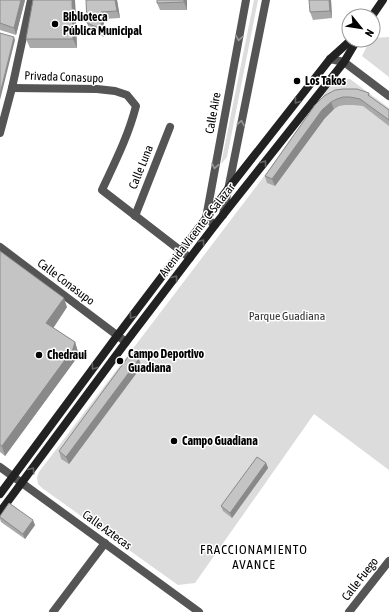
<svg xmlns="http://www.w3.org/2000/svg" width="389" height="612" font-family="'Asap Condensed',sans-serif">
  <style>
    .green { fill: #dcdcdc }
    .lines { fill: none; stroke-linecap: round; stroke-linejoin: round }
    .street { stroke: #555; stroke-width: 8 }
    .secondary { stroke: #222; stroke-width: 8 }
    .wall { fill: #a9a9a9 }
    .shaded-wall { fill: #898989 }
    .building { fill: #c4c4c4; stroke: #898989 }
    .oneway { stroke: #999 }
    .oneway2 { stroke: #646464 }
    .poi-dot { fill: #000; stroke: #fff; stroke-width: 1.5 }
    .labels { text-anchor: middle; stroke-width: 3; stroke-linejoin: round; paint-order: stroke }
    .poi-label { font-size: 12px; font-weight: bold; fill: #000; stroke: #fff; text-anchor: start }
    .street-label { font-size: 12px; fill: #000; stroke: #fff }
    .park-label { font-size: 12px; fill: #333; stroke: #fff }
    .neighbourhood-label { font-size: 13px; letter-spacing: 1px; fill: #000; stroke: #fff }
  </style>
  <rect width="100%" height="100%" fill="#fff"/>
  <!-- green -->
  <g class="green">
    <polygon points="254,0 258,0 227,157 221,164"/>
    <polygon points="389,37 389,77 362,56 370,40 373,40 373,38"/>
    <polygon points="350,79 389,108 389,470 314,414 195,583 178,585 42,488 38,484 37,477 39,472 265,175 334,81 339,80"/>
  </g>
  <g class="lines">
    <!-- street -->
    <g class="street">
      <polyline points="330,59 344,62 389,96"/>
      <path d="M12 88 97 89 115 91 127 95 136 106C128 137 115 162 102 190L190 258"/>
      <polyline points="0,133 12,88 31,0"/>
      <polyline points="223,215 266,0"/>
      <polyline points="135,216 170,127"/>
      <polyline points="215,225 206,218 246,0"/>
      <polyline points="0,247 126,342"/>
      <polyline points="0,467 199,612"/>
      <polyline points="53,612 105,543"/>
      <polyline points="349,612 389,561"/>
    </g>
    <!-- secondary -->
    <g class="secondary">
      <polyline points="372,16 383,0"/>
      <polyline points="0,494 117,336 228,189 330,59 351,40"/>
      <polyline points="0,512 126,342 215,225 344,62 357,40"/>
    </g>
  </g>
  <!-- wall -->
  <g class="wall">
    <polygon points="0,0 25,0 16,35 0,30"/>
    <polygon points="75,0 77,48 30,48 26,39"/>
    <polygon points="117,0 120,18 104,19 104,37 90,30 87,23"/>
    <polygon points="187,0 187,10 160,10 157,3"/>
    <polygon points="309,0 331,0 332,18 313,20 310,12"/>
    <polygon points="343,89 369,93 370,97 389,110 389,126 363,106 353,105 345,105 339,106 334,109 325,118 275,186 267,183 265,176 315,105"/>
    <polygon points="0,251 67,307 53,328 75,342 78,352 76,359 5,456 0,452"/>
    <polygon points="139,359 141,367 69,464 61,459 59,451"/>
    <polygon points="266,463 268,468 232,518 223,511 221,506"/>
    <polygon points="0,516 35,525 25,539 1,522 0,519"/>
  </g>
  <!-- shaded-wall -->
  <g class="shaded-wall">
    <polygon points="21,0 25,0 16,35 14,28"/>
    <polygon points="72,0 75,0 77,48 73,39"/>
    <polygon points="115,0 117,0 120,18 117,11"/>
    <polygon points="184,0 187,0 187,10 184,2"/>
    <polygon points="329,0 331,0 332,18 330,11"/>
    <polygon points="101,12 104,19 104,37 101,29"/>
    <polygon points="14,37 15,40 0,100 0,94"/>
    <polygon points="331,102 334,109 325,118 275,186 272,179 322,110"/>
    <polygon points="64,298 67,307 50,333 46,323"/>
    <polygon points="75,342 78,352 76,359 5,456 2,446"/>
    <polygon points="139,359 141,367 69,464 66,457"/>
    <polygon points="266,463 268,468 232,518 230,513"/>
    <polygon points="33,520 35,525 25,539 23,534"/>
  </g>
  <!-- building -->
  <g class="building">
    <polygon points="0,0 21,0 14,28 0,23"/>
    <polygon points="33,0 72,0 73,39 26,39"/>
    <polygon points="86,0 115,0 117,11 101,12 101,29 87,23"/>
    <polygon points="157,0 184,0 184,2 157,3"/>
    <polygon points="309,0 329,0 330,11 310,12"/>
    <polygon points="0,33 14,37 0,94"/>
    <polygon points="343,89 357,89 369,93 368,95 389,110 389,120 360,99 350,97 343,97 337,99 331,102 322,110 272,179 265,176 315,105 324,96 335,90"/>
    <polygon points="0,251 64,298 46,323 75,342 73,349 2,446 0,445"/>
    <polygon points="131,353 139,359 66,457 59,451"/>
    <polygon points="257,457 266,463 230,513 221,506"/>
    <polygon points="9,503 33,520 23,534 0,517 0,516"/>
  </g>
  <!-- one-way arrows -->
  <defs><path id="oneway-chevron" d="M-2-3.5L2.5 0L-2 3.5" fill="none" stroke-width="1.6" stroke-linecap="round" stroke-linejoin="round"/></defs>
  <g class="oneway">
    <use href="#oneway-chevron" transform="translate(239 38) rotate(100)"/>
    <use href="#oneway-chevron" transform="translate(241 123) rotate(-79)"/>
    <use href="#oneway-chevron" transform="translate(215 166) rotate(100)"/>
  </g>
  <g class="oneway2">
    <use href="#oneway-chevron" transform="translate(297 101) rotate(128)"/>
    <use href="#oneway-chevron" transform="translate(264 163) rotate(-52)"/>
    <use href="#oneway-chevron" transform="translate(202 242) rotate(-53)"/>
    <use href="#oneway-chevron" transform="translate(175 278) rotate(-53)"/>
    <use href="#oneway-chevron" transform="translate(132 316) rotate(128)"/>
    <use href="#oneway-chevron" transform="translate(94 367) rotate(126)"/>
    <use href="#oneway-chevron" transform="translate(32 470) rotate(-54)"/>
  </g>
  <!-- markers -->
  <g class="poi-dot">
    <circle cx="55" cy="24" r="4"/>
    <circle cx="297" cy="81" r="4"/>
    <circle cx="39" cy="355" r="4"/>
    <circle cx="120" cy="361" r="4"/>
    <circle cx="174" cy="441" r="4"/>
  </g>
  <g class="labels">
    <!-- poi labels -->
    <g class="poi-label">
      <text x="63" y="21">Biblioteca<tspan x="63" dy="14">Pública Municipal</tspan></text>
      <text x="305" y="85">Los Takos</text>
      <text x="128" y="358">Campo Deportivo<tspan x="128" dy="14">Guadiana</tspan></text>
      <text x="47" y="359">Chedraui</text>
      <text x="182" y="445">Campo Guadiana</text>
    </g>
    <!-- street labels -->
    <g class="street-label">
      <text transform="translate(64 77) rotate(2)" y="4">Privada Conasupo</text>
      <text transform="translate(213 113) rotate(-80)" y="4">Calle Aire</text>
      <text transform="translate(141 167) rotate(-68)" y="4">Calle Luna</text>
      <text transform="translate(197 230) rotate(-52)" y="4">Avenida Vicente C. Salazar</text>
      <text transform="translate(66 282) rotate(37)" y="4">Calle Conasupo</text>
      <text transform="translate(107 530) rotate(36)" y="4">Calle Aztecas</text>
      <text transform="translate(360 579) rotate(-52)" y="4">Calle Fuego</text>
    </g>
    <!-- park labels -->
    <g class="park-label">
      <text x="287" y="320">Parque Guadiana</text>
    </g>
    <!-- neighbourhood labels -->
    <g class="neighbourhood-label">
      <text x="254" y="554">FRACCIONAMIENTO<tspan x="254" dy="15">AVANCE</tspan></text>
    </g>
  </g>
  <!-- north arrow -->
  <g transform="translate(361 28) rotate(120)"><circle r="19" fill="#ffffff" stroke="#999999"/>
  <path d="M0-3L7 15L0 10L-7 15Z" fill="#000000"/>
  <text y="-6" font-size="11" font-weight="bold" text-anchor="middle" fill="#000000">N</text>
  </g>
</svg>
